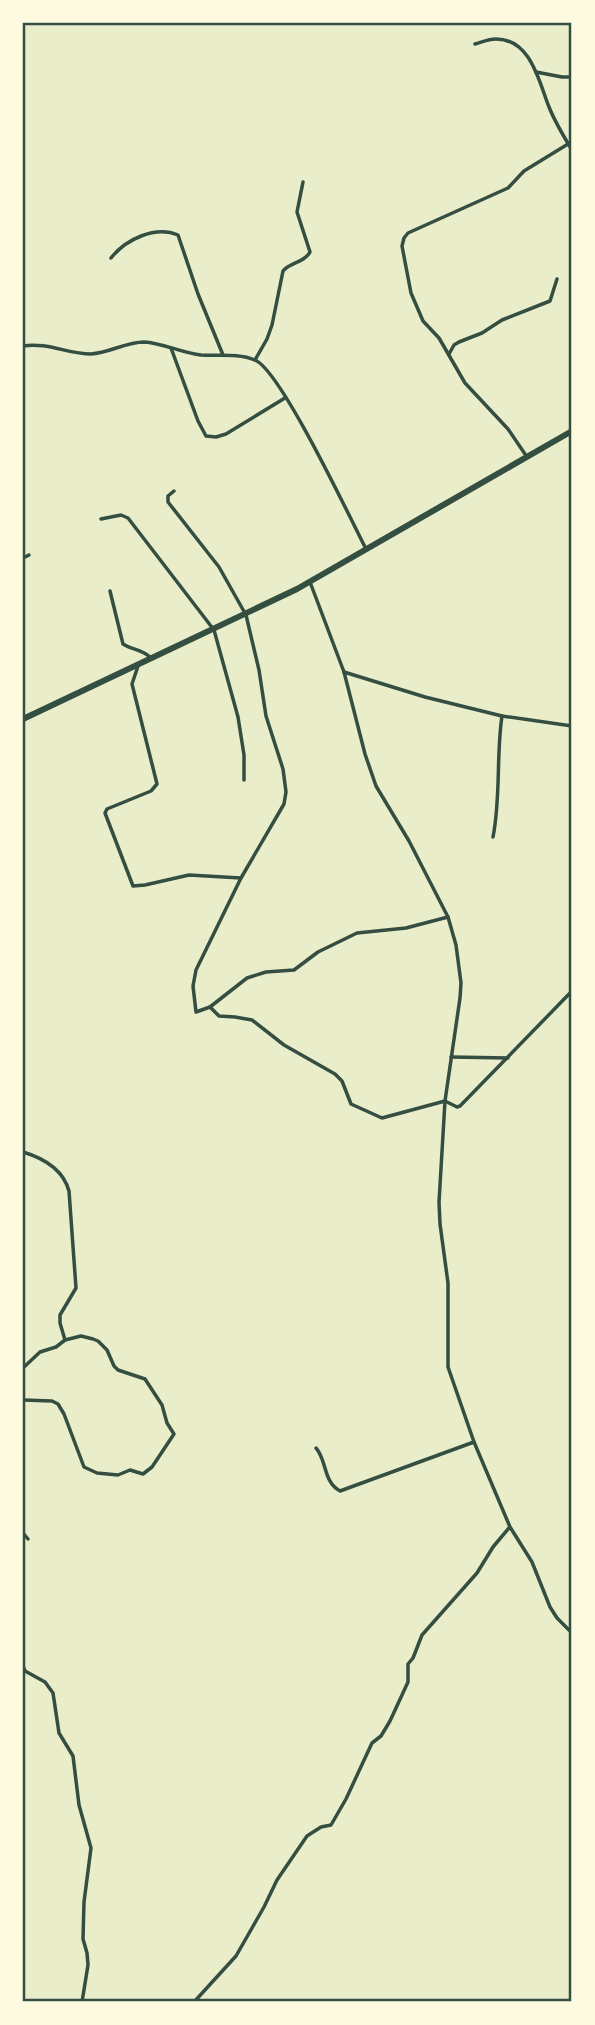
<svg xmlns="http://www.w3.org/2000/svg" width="595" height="2025" font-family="Barlow,sans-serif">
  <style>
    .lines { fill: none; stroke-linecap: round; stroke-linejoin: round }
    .minor { stroke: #344e41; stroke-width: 3.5 }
    .primary { stroke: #344e41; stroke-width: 6 }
    .neatline { fill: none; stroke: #344e41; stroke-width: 2.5 }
  </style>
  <rect width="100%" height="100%" fill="#e9edc9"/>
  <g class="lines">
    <!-- minor -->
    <g class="minor">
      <path d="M475 44C482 42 489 39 496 39 531 39 539 82 549 107 555 122 564 137 572 150"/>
      <polyline points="536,72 562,77 572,77"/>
      <path d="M111 258C125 240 155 225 178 235L198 294 223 355"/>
      <path d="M23 346C47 342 68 354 91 354 109 353 126 342 144 342 163 343 182 353 201 355 218 356 239 353 255 360 281 371 349 516 366 549"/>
      <polyline points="171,348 198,421 206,436 216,437 226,434 285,398"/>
      <polyline points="449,354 454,345 459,342 482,333 502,320 550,301 557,279"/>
      <path d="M255 360 267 339 272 325 283 271C290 262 304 263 310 252L297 212 303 182"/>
      <polyline points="527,457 508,429 465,383 439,338 423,321 411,293 402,246 404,238 408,233 508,188 524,171 568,144"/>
      <polyline points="174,491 168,496 168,502 219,567 246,615 259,670 266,716 283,769 286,792 284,804 241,878 196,970 193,986 196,1012 210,1007 247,978 266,972 294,970 318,952 357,933 406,928 448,917"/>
      <polyline points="101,519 121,515 128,518 214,630 238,717 244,755 244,780"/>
      <polyline points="23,558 29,555"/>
      <polyline points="310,582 344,672 365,754 376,786 409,841 448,917 456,945 461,983 460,998 445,1101 439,1202 440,1224 448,1283 448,1367 474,1442 510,1527 532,1562 550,1607 557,1618 572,1633"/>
      <path d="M110 591 123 644C132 650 141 649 150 657"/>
      <polyline points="138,666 132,684 157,784 151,791 107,809 105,813 133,886 145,885 189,875 241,878"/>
      <polyline points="344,672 425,697 502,716 572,726"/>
      <path d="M493 837C501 797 496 756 502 716"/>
      <polyline points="210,1007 219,1016 235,1017 252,1020 284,1045 335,1074 342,1081 351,1104 382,1118 445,1101 457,1107 460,1106 572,991"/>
      <polyline points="451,1057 508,1058"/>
      <path d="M23 1152C43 1158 63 1169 69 1191L76 1288 60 1315V1323L65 1340"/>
      <polyline points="23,1368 40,1352 56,1347 65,1340 81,1336 93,1339 98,1341 107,1350 114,1366 118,1370 145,1379 162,1405 167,1423 174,1434 152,1467 143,1474 130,1470 118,1475 97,1473 84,1467 64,1414 58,1404 52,1401 23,1400"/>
      <path d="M316 1448C327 1460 323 1482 340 1491L474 1442"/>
      <polyline points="23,1533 28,1539"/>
      <polyline points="23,1666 25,1671 45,1682 53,1693 59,1733 73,1756 79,1805 91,1848 84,1902 83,1939 87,1953 88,1965 82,2002"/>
      <polyline points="194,2002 236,1956 264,1907 277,1880 307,1836 321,1827 331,1825 346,1799 372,1743 381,1736 390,1721 408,1682 408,1664 413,1658 422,1635 477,1573 493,1547 509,1528"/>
    </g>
    <!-- primary -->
    <polyline class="primary" points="23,719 297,589 572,431"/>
  </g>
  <!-- border -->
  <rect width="595" height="2025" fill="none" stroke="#fefae0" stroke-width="49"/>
  <rect x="24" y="24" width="546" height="1976" class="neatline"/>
</svg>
